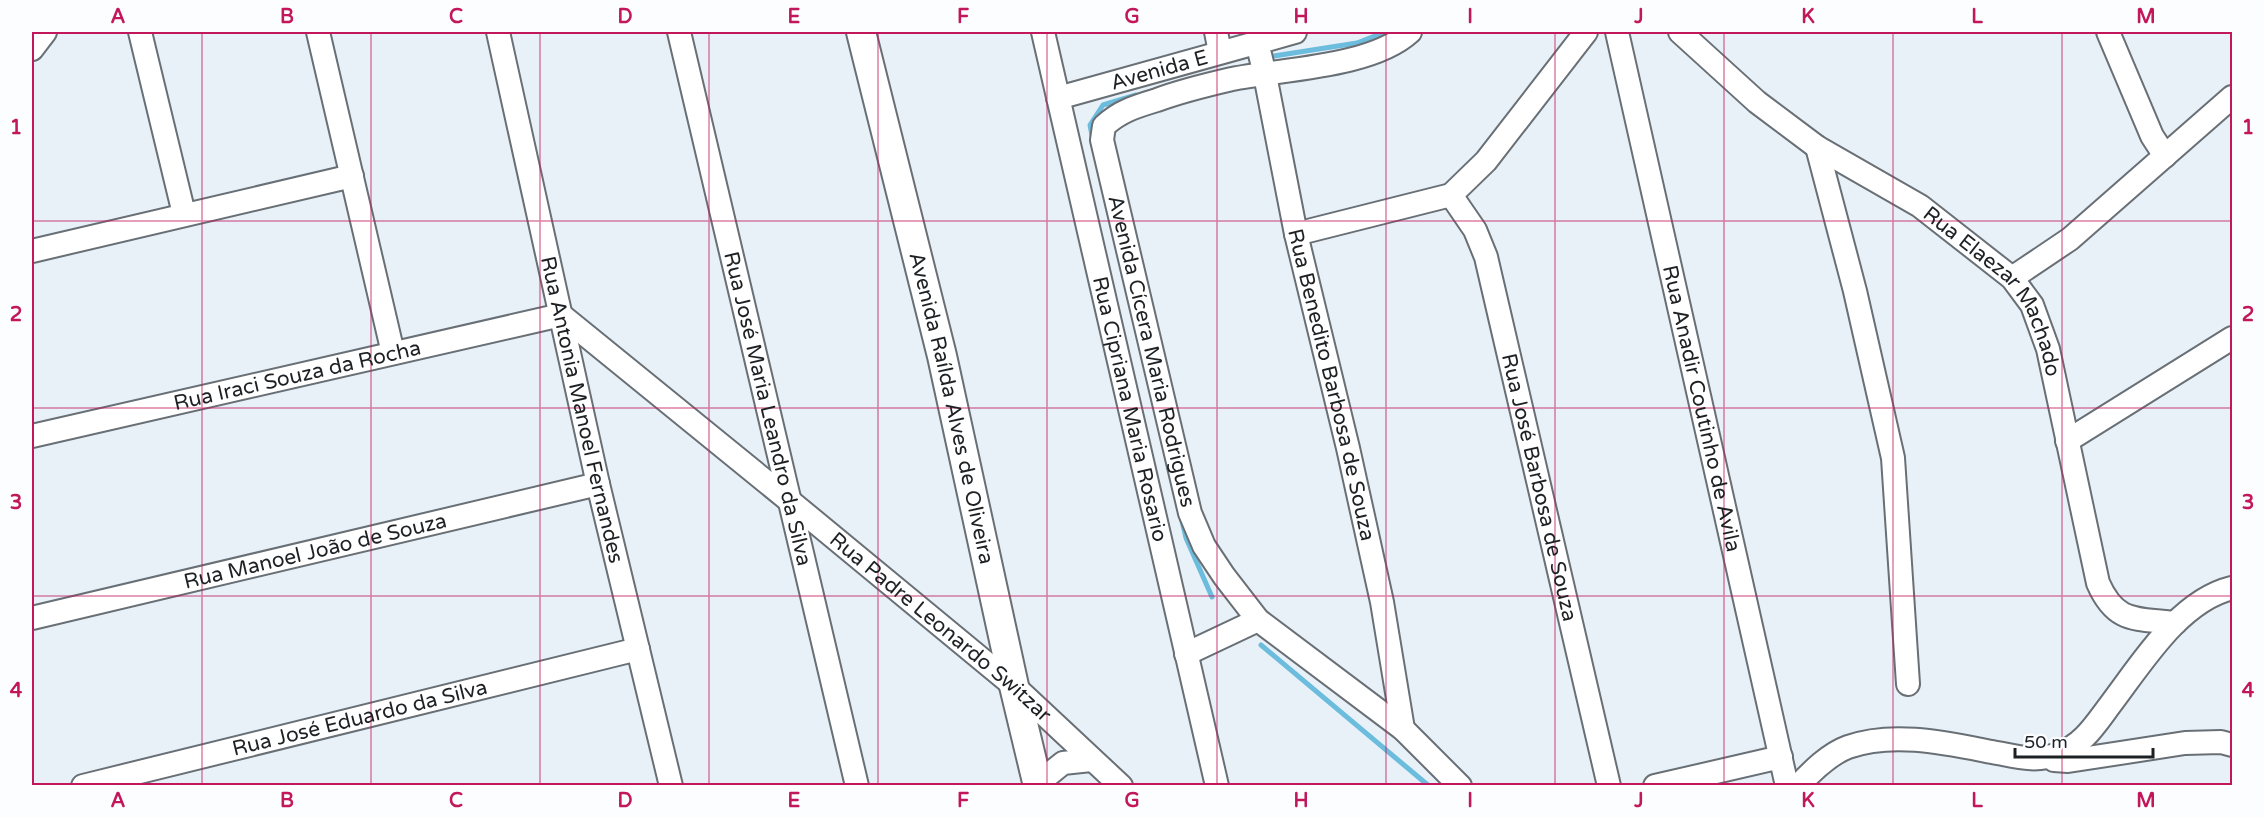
<svg xmlns="http://www.w3.org/2000/svg" width="2264" height="817" font-family="'Varela Round',sans-serif">
  <style>
    .lines { fill: none; stroke-linecap: round; stroke-linejoin: round }
    .stream { stroke: #6cbcdd; stroke-width: 5 }
    .minor-casing { stroke: #686f75; stroke-width: 26 }
    .tertiary-casing { stroke: #686f75; stroke-width: 32 }
    .minor { stroke: #fff; stroke-width: 22 }
    .tertiary { stroke: #fff; stroke-width: 28 }
    .grid { fill: none; stroke: #c2185b; stroke-width: 1.5; stroke-opacity: 0.55 }
    .labels { text-anchor: middle; stroke-width: 4.5; stroke-linejoin: round; paint-order: stroke }
    .street-label { font-size: 21px; fill: #1e2124; stroke: #fbfdff }
    .neatline { fill: none; stroke: #c2185b; stroke-width: 2 }
    .grid-label { font-size: 20px; text-anchor: middle; font-weight: bold; fill: #c2185b }
  </style>
  <rect width="100%" height="100%" fill="#e9f1f8"/>
  <g class="lines">
    <!-- stream -->
    <g class="stream">
      <polyline points="1274,56 1357,43 1385,32"/>
      <polyline points="1093,141 1090,125 1103,105 1136,95"/>
      <polyline points="1182,521 1186,538 1212,597"/>
      <polyline points="1261,645 1429,786"/>
    </g>
    <!-- minor casing -->
    <g class="minor-casing">
      <g id="minor">
        <polyline points="140,32 184,214"/>
        <polyline points="318,32 393,353"/>
        <path id="s1" d="M498 32 598 484 671 786"/>
        <path id="s2" d="M679 32 857 786"/>
        <path id="s3" d="M1043 32 1217 786"/>
        <polyline points="1216,32 1220,52"/>
        <path id="s4" d="M1410 32C1372 67 1283 69 1232 79 1206 85 1181 91 1157 100 1137 106 1120 111 1104 126L1102 140 1190 513 1204 546 1224 576 1258 620 1403 729 1460 786"/>
        <path id="s5" d="M1617 32 1787 786"/>
        <path id="s6" d="M1680 32 1757 102 1817 147 1920 206 2012 278 2032 305 2048 349 2098 583C2116 624 2136 618 2175 623"/>
        <polyline points="2108,32 2152,136 2165,156"/>
        <path id="s7" d="M1257 42 1265 75 1296 234 1348 448 1382 602 1403 729"/>
        <polyline points="32,49 45,32"/>
        <path id="s8" d="M1058 98 1295 32"/>
        <polyline points="1817,147 1855,291 1893,458 1908,684"/>
        <path id="s9" d="M1451 195 1475 230 1486 257 1609 786"/>
        <polyline points="1296,234 1451,195 1486,161 1586,32"/>
        <polyline points="32,251 352,176"/>
        <polyline points="2012,278 2070,239 2232,97"/>
        <path id="s10" d="M32 436 561 315 791 502 1014 686 1121 786"/>
        <polyline points="2067,441 2232,338"/>
        <path id="s11" d="M32 618 598 484"/>
        <polyline points="1186,654 1258,620"/>
        <polyline points="2054,760 2068,761 2185,743 2221,742 2232,745"/>
        <path id="s12" d="M83 786 638 649"/>
        <polyline points="1041,786 1042,780 1063,763 1091,760"/>
        <polyline points="1655,786 1781,757"/>
        <path d="M1798 786C1812 771 1829 754 1848 747 1893 731 1946 743 1992 752 2015 756 2035 763 2058 754 2083 745 2095 725 2110 705 2142 663 2179 601 2232 588"/>
      </g>
    </g>
    <!-- tertiary casing -->
    <g class="tertiary-casing">
      <g id="tertiary">
        <path id="s13" d="M861 32 942 356 1014 686 1038 786"/>
      </g>
    </g>
    <!-- minor -->
    <use href="#minor" class="minor"/>
    <!-- tertiary -->
    <use href="#tertiary" class="tertiary"/>
  </g>
  <!-- grid -->
  <path class="grid" d="M202 32V786M371 32V786M540 32V786M709 32V786M878 32V786M1047 32V786M1217 32V786M1386 32V786M1555 32V786M1724 32V786M1893 32V786M2062 32V786M32 221H2232M32 408H2232M32 596H2232"/>
  <g class="labels">
    <!-- street labels -->
    <g class="street-label">
      <text dy="7" stroke="none"><textPath href="#s8" startOffset="105">Avenida E</textPath></text>
      <text dy="7" stroke="none"><textPath href="#s6" startOffset="414">Rua Elaezar Machado</textPath></text>
      <text dy="7" stroke="none"><textPath href="#s4" startOffset="555">Avenida Cícera Maria Rodrigues</textPath></text>
      <text dy="7" stroke="none"><textPath href="#s10" startOffset="272">Rua Iraci Souza da Rocha</textPath></text>
      <text dy="7" stroke="none"><textPath href="#s7" startOffset="351">Rua Benedito Barbosa de Souza</textPath></text>
      <text dy="7" stroke="none"><textPath href="#s2" startOffset="387">Rua José Maria Leandro da Silva</textPath></text>
      <text dy="7" stroke="none"><textPath href="#s13" startOffset="387">Avenida Raílda Alves de Oliveira</textPath></text>
      <text dy="7" stroke="none"><textPath href="#s1" startOffset="387">Rua Antonia Manoel Fernandes</textPath></text>
      <text dy="7" stroke="none"><textPath href="#s3" startOffset="387">Rua Cipriana Maria Rosario</textPath></text>
      <text dy="7" stroke="none"><textPath href="#s5" startOffset="386">Rua Anadir Coutinho de Avila</textPath></text>
      <text dy="7" stroke="none"><textPath href="#s9" startOffset="308">Rua José Barbosa de Souza</textPath></text>
      <text dy="7" stroke="none"><textPath href="#s11" startOffset="291">Rua Manoel João de Souza</textPath></text>
      <text dy="7" stroke="none"><textPath href="#s10" startOffset="1034">Rua Padre Leonardo Switzar</textPath></text>
      <text dy="7" stroke="none"><textPath href="#s12" startOffset="285">Rua José Eduardo da Silva</textPath></text>
    </g>
  </g>
  <!-- border -->
  <rect width="2264" height="817" fill="none" stroke="#fbfdff" stroke-width="66"/>
  <!-- scale -->
  <path d="M2015 748v9h138v-9" fill="none" stroke="#1e2124" stroke-width="3"/>
  <text x="2024" y="748" font-size="18" fill="#1e2124" stroke="#fbfdff" stroke-width="4.5" paint-order="stroke">50 m</text>
  <rect x="33" y="33" width="2198" height="751" class="neatline"/>
  <g class="grid-label">
    <text x="118" y="23">A</text>
    <text x="287" y="23">B</text>
    <text x="456" y="23">C</text>
    <text x="625" y="23">D</text>
    <text x="794" y="23">E</text>
    <text x="963" y="23">F</text>
    <text x="1132" y="23">G</text>
    <text x="1301" y="23">H</text>
    <text x="1470" y="23">I</text>
    <text x="1639" y="23">J</text>
    <text x="1808" y="23">K</text>
    <text x="1977" y="23">L</text>
    <text x="2146" y="23">M</text>
    <text x="16" y="134">1</text>
    <text x="2248" y="134">1</text>
    <text x="16" y="321">2</text>
    <text x="2248" y="321">2</text>
    <text x="16" y="509">3</text>
    <text x="2248" y="509">3</text>
    <text x="16" y="697">4</text>
    <text x="2248" y="697">4</text>
    <text x="118" y="807">A</text>
    <text x="287" y="807">B</text>
    <text x="456" y="807">C</text>
    <text x="625" y="807">D</text>
    <text x="794" y="807">E</text>
    <text x="963" y="807">F</text>
    <text x="1132" y="807">G</text>
    <text x="1301" y="807">H</text>
    <text x="1470" y="807">I</text>
    <text x="1639" y="807">J</text>
    <text x="1808" y="807">K</text>
    <text x="1977" y="807">L</text>
    <text x="2146" y="807">M</text>
  </g>
</svg>
